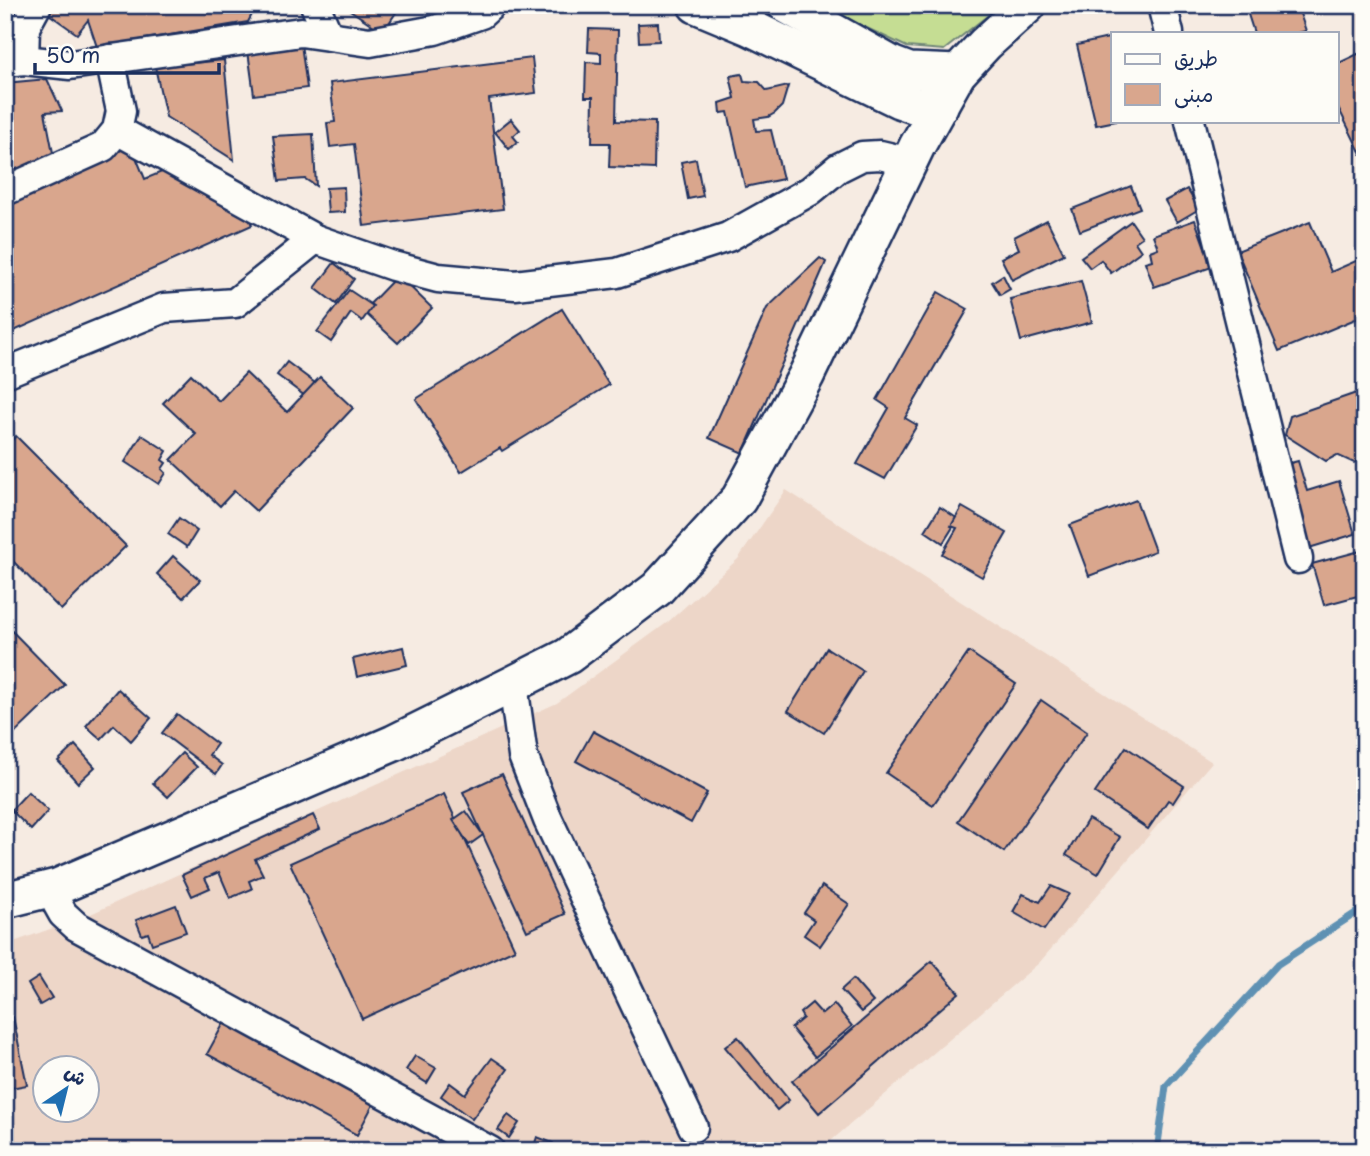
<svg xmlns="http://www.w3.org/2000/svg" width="1370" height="1156" font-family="'Playpen Sans','Playpen Sans Arabic',sans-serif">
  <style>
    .built { fill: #edd6c8; fill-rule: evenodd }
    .green { fill: #c5dd93; stroke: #708678; stroke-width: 2 }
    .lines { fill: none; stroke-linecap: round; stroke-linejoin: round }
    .stream { stroke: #5e91b3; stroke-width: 7 }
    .building { fill: #d9a68d; stroke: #1b2f5e; stroke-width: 2 }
    .minor-casing { stroke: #1b2f5e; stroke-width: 33 }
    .major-casing { stroke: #1b2f5e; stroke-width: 40 }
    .minor { stroke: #fdfcf7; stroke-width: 28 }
    .major { stroke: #fdfcf7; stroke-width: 35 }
  </style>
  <rect width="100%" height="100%" fill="#f6ebe2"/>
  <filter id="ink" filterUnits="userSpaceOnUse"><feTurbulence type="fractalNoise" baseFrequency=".0143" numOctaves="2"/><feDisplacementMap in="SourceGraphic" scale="14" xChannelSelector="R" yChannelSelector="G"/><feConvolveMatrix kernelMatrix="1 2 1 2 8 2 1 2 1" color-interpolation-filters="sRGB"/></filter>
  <g filter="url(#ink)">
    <!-- built -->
    <path class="built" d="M786 490 1212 762 1039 963 819 1151H5V945L84 917 557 703 668 622 738 559ZM46 1068H88V1110H46Z"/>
    <!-- green -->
    <polygon class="green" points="818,5 1001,5 944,50 907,47"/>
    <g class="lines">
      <!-- stream -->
      <polyline class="stream" points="1157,1151 1166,1086 1278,964 1365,907"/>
    </g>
    <!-- building -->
    <g class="building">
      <polygon points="5,5 9,5 15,12 5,27"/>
      <polygon points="51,5 257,5 248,22 97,47 88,20 77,34 46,12"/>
      <polygon points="353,5 401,5 383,32 350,10"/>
      <polygon points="1245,5 1297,5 1306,31 1297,33 1254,33"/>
      <polygon points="658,23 659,41 639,42 638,24"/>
      <polygon points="589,29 618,30 616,121 655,122 654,169 609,167 610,143 592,143 593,97 585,97 586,62 601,63 601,53 588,52"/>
      <polygon points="1113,37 1113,121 1116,121 1096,125 1077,45"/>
      <polygon points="301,44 307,88 254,95 248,51"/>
      <polygon points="1364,51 1365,152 1361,154 1337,105 1337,64"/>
      <polygon points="532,58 536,93 489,99 503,209 364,226 354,144 330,147 327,123 335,122 330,83"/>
      <polygon points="224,60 234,160 166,117 155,67"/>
      <polygon points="742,74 744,81 759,82 767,91 788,86 782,106 775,113 768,117 754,119 756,131 771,130 783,179 745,187 728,112 721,113 720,103 735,98 730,76"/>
      <polygon points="47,79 62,111 45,112 54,158 5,180 5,83"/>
      <polygon points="511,119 520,130 513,136 518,142 509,149 495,132"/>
      <polygon points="313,134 316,186 305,179 279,181 273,136"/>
      <polygon points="131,145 145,179 169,169 241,202 252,225 5,335 5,207"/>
      <polygon points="696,159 703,196 688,199 681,162"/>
      <polygon points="1131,186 1140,208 1080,231 1072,209"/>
      <polygon points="344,187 345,212 328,213 326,188"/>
      <polygon points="1187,189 1199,209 1177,222 1165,201"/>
      <polygon points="1047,220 1064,254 1012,280 1001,258 1019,249 1014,237"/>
      <polygon points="1195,220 1212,267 1154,287 1145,262 1152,260 1150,251 1158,248 1153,235"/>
      <polygon points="1131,221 1142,237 1135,242 1141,251 1111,273 1101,260 1090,268 1081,257"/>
      <polygon points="1310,222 1331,272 1365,257 1365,315 1279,351 1237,251"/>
      <polygon points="820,258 826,262 743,453 709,438 767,308"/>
      <polygon points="334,263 354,279 336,304 315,288"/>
      <polygon points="398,275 432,308 398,343 363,311"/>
      <polygon points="1003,275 1010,289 1000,295 992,282"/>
      <polygon points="1081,281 1092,322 1021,341 1010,299"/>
      <polygon points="349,290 373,306 362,321 351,313 331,342 317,332"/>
      <polygon points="938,292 968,309 905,418 917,425 885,479 857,464 889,408 877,400"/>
      <polygon points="562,309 609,385 502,451 500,448 461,472 416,399"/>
      <polygon points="287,362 315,383 305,396 277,375"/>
      <polygon points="246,373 287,412 320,377 353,408 256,511 234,491 220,506 171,460 196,434 163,403 191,374 219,401"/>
      <polygon points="1365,390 1365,457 1354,463 1337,455 1326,461 1285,435 1290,416"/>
      <polygon points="142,435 167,451 162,460 166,463 162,469 166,473 159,484 125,462"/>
      <polygon points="16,436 126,546 61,610 5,553 5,447"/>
      <polygon points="1298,461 1307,491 1339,481 1355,534 1309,548 1283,465"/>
      <polygon points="1136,500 1155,551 1089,576 1070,525"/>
      <polygon points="940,507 958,519 943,543 925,531"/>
      <polygon points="962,507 1007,533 982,577 942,554 957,528 951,526"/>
      <polygon points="179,518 197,531 187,547 168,534"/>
      <polygon points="1360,551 1365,567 1365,594 1324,605 1312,564"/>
      <polygon points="173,556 200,580 183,598 157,574"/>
      <polygon points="5,624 65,685 5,743"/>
      <polygon points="403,647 407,665 357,677 353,659"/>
      <polygon points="827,648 863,671 824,733 788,711"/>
      <polygon points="969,652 1016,684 933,805 886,773"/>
      <polygon points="118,689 151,718 131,741 114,725 101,739 86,726"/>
      <polygon points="1041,700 1087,732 1004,852 958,821"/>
      <polygon points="177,714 217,744 209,755 222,765 216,774 162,733"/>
      <polygon points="593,731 707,793 691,823 576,761"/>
      <polygon points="75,745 95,767 78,783 58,761"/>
      <polygon points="1126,747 1184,786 1173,803 1168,800 1148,829 1095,793"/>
      <polygon points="182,753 197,767 168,797 153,783"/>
      <polygon points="502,774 565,914 527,931 463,792"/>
      <polygon points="28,792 48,811 31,830 11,810"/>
      <polygon points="444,794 515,949 362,1019 290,863"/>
      <polygon points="466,811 483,835 469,845 453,820"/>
      <polygon points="313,815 320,829 255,859 263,875 249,881 252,889 230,898 219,872 205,878 210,888 192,896 182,875"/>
      <polygon points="1088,819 1120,837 1098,874 1066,855"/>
      <polygon points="822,886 849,904 820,946 804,935 814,920 804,913"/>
      <polygon points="1051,886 1069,894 1044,930 1013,912 1023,894 1040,902"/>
      <polygon points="176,905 186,932 152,944 148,933 142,935 136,920"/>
      <polygon points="932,961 959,993 819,1113 792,1081"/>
      <polygon points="39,977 52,998 40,1005 28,984"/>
      <polygon points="853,979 873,1002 861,1012 841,990"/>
      <polygon points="812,1003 822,1014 834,1004 852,1026 815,1057 791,1028 803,1018 800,1013"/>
      <polygon points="13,1017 27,1085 5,1089 5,1018"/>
      <polygon points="226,1019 375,1101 357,1135 207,1054"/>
      <polygon points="738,1037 789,1100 777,1110 725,1047"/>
      <polygon points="415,1056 436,1068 427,1083 406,1070"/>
      <polygon points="492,1058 508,1069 472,1119 441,1096 450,1083 465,1094"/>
      <polygon points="508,1115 519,1123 509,1138 498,1130"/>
      <polygon points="537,1137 553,1143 550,1151 533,1149"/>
    </g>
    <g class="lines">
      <!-- minor casing -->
      <g class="minor-casing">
        <g id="minor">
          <polyline points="315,5 328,35"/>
          <polyline points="1162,5 1169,33"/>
          <polyline points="24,60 25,27 37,5"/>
          <polyline points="5,62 24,60 70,65 301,32 370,42 435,30 481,14 491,5"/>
          <polyline points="1190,121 1298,559"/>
          <polyline points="5,191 103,147 117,130 121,111 110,59"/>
          <polyline points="315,239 393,266 438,278 515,285 617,273 728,237 810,191 838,168 862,156 880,155 910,162"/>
          <polyline points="5,373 164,308 235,303 315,239 117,130"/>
          <polyline points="513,684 523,756 548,820 693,1127"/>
          <polyline points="49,889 63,914 76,926 490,1151"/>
        </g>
      </g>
      <!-- major casing -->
      <g class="major-casing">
        <g id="major">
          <polyline points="696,5 749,27 899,100 916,106 940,106"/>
          <polyline points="786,5 893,65 909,71 958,73"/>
          <polyline points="5,900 57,887 394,743 513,684 568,656 657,589 739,499 806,376 917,146 958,73 985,44 1028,5"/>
        </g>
      </g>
      <!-- minor -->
      <use href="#minor" class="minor"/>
      <!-- major -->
      <use href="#major" class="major"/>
    </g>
  </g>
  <!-- margin -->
  <rect width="1370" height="1156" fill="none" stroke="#fdfcf7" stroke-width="28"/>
  <rect x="14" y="14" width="1342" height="1128" fill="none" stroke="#1b2f5e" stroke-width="2.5" filter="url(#ink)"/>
  <!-- legend -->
  <rect x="1111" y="32" width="228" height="91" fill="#fdfcf7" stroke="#a3aaba" stroke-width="2"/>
  <rect x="1125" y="54" width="35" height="10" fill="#fdfcf7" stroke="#a3aaba" stroke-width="2"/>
  <text x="1174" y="66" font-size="21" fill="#1b2f5e">طريق</text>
  <rect x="1125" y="84" width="35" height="21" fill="#d9a68d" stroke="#a3aaba" stroke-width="2"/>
  <text x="1174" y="102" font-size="21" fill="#1b2f5e">مبنى</text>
  <!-- north arrow -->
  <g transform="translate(66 1089) rotate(35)"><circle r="33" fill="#fdfcf7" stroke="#a3aaba" stroke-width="2"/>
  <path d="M0-5L12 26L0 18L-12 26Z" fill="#1f6fb2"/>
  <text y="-10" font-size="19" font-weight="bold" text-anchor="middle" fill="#1b2f5e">ش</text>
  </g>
  <!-- scale -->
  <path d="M35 63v10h184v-10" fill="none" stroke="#1b2f5e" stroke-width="3.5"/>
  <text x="46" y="63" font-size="21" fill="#1b2f5e" stroke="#fdfcf7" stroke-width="5" paint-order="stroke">50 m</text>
</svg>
